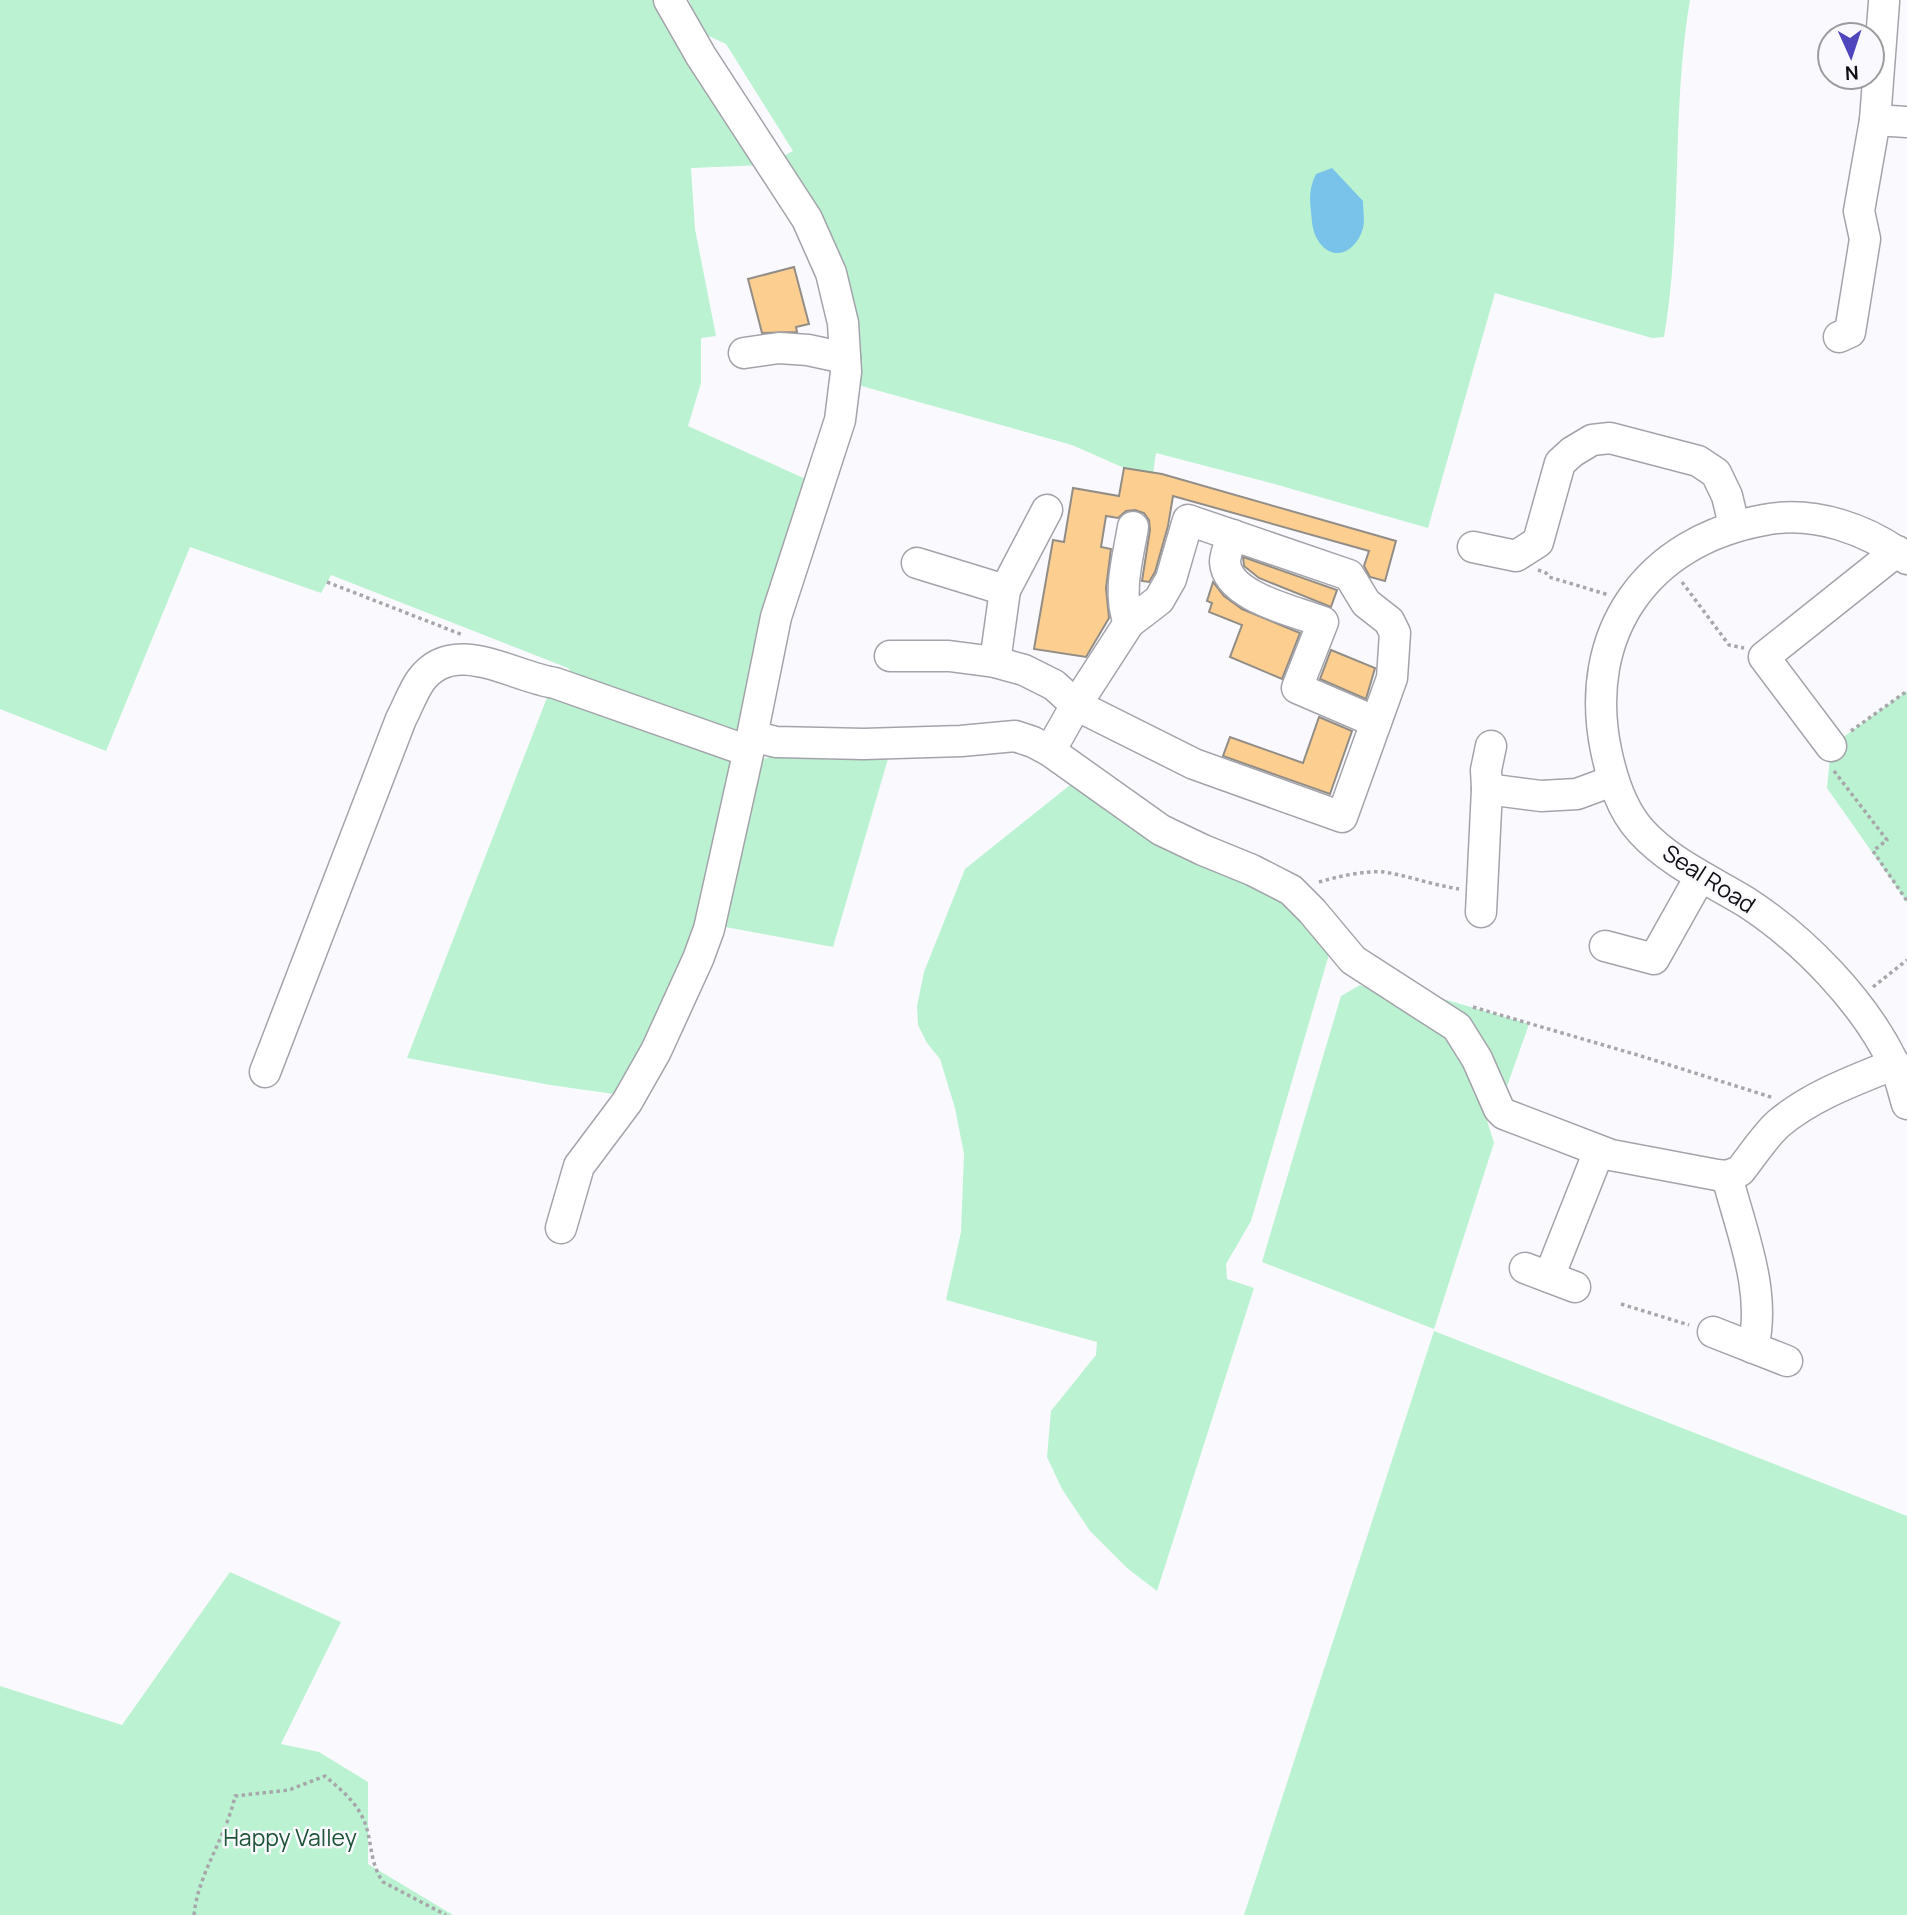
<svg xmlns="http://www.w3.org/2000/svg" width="1907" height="1915" font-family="Manrope,sans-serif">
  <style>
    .green { fill: #bbf2d1 }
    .water { fill: #79c3eb }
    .building { fill: #fccf91; stroke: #928d86; stroke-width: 2 }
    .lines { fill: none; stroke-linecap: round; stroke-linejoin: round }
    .minor-casing { stroke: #a3a3ab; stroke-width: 33 }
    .path { stroke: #a7a6aa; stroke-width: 3.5; stroke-dasharray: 3.5 3.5; stroke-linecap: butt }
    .minor { stroke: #fff; stroke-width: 30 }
    .labels { text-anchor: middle; stroke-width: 5; stroke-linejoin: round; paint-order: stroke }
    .street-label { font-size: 23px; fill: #0f0e11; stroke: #fafafe }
    .park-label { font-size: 23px; fill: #1d5337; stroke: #fafafe }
  </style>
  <rect width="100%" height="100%" fill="#fafafe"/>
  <!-- green -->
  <g class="green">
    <polygon points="0,0 662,0 767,165 691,168 695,229 716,336 701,338 701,383 688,426 810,481 741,738 583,685 568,668 331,575 321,593 190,547 106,751 0,709"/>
    <path d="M689 0H1690C1671 111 1683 226 1664 337L1652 338 1495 293 1428 528 1267 482 1156 453 1153 473 1124 468 1072 445 858 385 780 158 793 151 726 44 700 32Z"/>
    <polygon points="550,690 734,762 696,938 621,1095 550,1085 407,1058"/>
    <polygon points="1907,691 1907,902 1827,788 1831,746"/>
    <polygon points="890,752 833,947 720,926 758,761 775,755"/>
    <polygon points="1070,785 1146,834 1273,893 1330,951 1251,1221 1226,1264 1227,1279 1254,1288 1157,1591 1127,1568 1090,1531 1062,1489 1047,1457 1051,1411 1096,1355 1097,1342 946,1300 961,1232 964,1154 955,1108 940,1059 927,1043 918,1025 917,1006 924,972 965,869"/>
    <polygon points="1392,984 1529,1024 1499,1109 1477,1059"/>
    <polygon points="1360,985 1409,1007 1456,1044 1478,1092 1494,1143 1434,1329 1262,1262 1341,996"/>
    <polygon points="1434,1331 1907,1516 1907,1915 1244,1915"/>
    <polygon points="230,1572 341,1622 281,1744 319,1752 368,1782 368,1864 453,1915 0,1915 0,1686 122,1725"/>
  </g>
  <!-- water -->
  <path class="water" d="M1332 168 1363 201C1363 210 1365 220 1363 228 1357 250 1335 264 1319 242 1312 232 1312 222 1311 211 1309 197 1310 186 1316 174Z"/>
  <!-- building -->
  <g class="building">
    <polygon points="794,267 809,324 796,327 797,332 762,333 748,279"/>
    <polygon points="1124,468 1162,474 1396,541 1385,581 1370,577 1364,566 1369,551 1173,496 1168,526 1155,572 1149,582 1142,581 1150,530 1149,520 1144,513 1135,510 1126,511 1118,518 1106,516 1101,547 1111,549 1106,588 1109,618 1086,657 1034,649 1053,540 1064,542 1073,488 1119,496"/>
    <polygon points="1243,557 1337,590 1331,607 1259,578 1244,566"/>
    <polygon points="1213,582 1224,596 1242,609 1300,633 1282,679 1230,657 1242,625 1209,612 1212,603 1207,601"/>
    <polygon points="1331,650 1375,668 1366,699 1320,679"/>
    <polygon points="1319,717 1352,731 1330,794 1223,756 1230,737 1303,763"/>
  </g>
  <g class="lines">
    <!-- minor casing -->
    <g class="minor-casing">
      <g id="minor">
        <path d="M669 0 701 56 807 219 831 273 843 323 846 372 840 420 776 617 752 736 776 742 864 744 961 741 1015 736 1033 742 1050 751 1161 830 1203 850 1252 870 1291 890 1312 911 1353 960 1457 1027 1477 1059 1499 1109 1504 1114 1611 1155 1717 1175 1727 1176 1740 1171C1752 1156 1764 1137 1778 1124 1811 1096 1855 1080 1895 1064"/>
        <polyline points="1875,120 1884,2"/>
        <polyline points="1839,337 1850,332 1865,239 1859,211 1875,120 1907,122"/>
        <polyline points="744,353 779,348 808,350 845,358"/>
        <path d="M1233 535C1230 543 1225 554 1225 562 1227 597 1295 611 1323 622L1297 688 1376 722"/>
        <polyline points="1473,547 1516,556 1538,542 1560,463 1572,452 1592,440 1610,438 1698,461 1716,473 1727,496 1734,525"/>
        <path d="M1907 559C1867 529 1814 510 1764 520 1647 541 1582 633 1606 750 1612 779 1621 809 1641 831 1670 863 1710 880 1746 902 1803 939 1864 1001 1894 1064 1900 1076 1903 1091 1907 1104"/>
        <polyline points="917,563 1005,590"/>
        <path d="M1129 623C1117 593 1128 558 1133 527"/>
        <polyline points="890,656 949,656 995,662 1024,670 1054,685 1076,705 1194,764 1342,817 1392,678 1395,633 1389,621 1366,603 1349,575 1188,520 1171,579 1159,600 1129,623 1076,705 1050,751"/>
        <polyline points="995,662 1005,590 1047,510"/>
        <polyline points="1831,746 1764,657 1897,551"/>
        <polyline points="1487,789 1486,770 1491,746"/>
        <polyline points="1481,912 1487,789 1541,796 1577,794 1612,781"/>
        <polyline points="1605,946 1654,959 1700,877"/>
        <path d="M265 1072 401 719C408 706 413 691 421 680 454 635 513 677 555 683L748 751"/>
        <path d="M1727 1176C1741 1231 1767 1291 1753 1348"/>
        <polyline points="561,1228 579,1166 627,1102 656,1051 698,959 709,929 752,736"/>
        <polyline points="1525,1268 1575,1287"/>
        <polyline points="1549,1277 1599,1151"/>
        <polyline points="1713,1332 1787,1361"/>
      </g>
    </g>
    <!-- path -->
    <g class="path">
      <polyline points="1538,570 1546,573 1549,577 1609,595"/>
      <polyline points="327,582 463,635"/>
      <polyline points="1682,582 1729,645 1744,648"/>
      <polyline points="1851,731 1907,691"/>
      <polyline points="1834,771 1887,840 1873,851 1907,901"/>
      <path d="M1319 882C1336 877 1366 870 1384 872 1409 876 1433 885 1459 889"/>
      <polyline points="1873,987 1907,960"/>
      <polyline points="1473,1007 1641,1056 1774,1098"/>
      <polyline points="1621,1304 1689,1325"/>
      <path d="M194 1915C198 1873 226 1838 235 1796L289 1790 325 1776C341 1790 357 1802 365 1823 372 1842 370 1864 383 1882L446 1915"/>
    </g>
    <!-- minor -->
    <use href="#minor" class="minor"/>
  </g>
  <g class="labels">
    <!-- street labels -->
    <g class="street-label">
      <text transform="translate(1709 879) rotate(33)" y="8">Seal Road</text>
    </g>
    <!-- park labels -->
    <g class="park-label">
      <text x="290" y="1846">Happy Valley</text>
    </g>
  </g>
  <!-- north arrow -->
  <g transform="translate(1851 56) rotate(177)"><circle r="33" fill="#fafafe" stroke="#9c9c9f" stroke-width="2"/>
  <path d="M0-5L12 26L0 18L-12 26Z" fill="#4f45bd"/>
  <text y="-10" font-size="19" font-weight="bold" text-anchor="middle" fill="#0f0e11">N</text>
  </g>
</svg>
